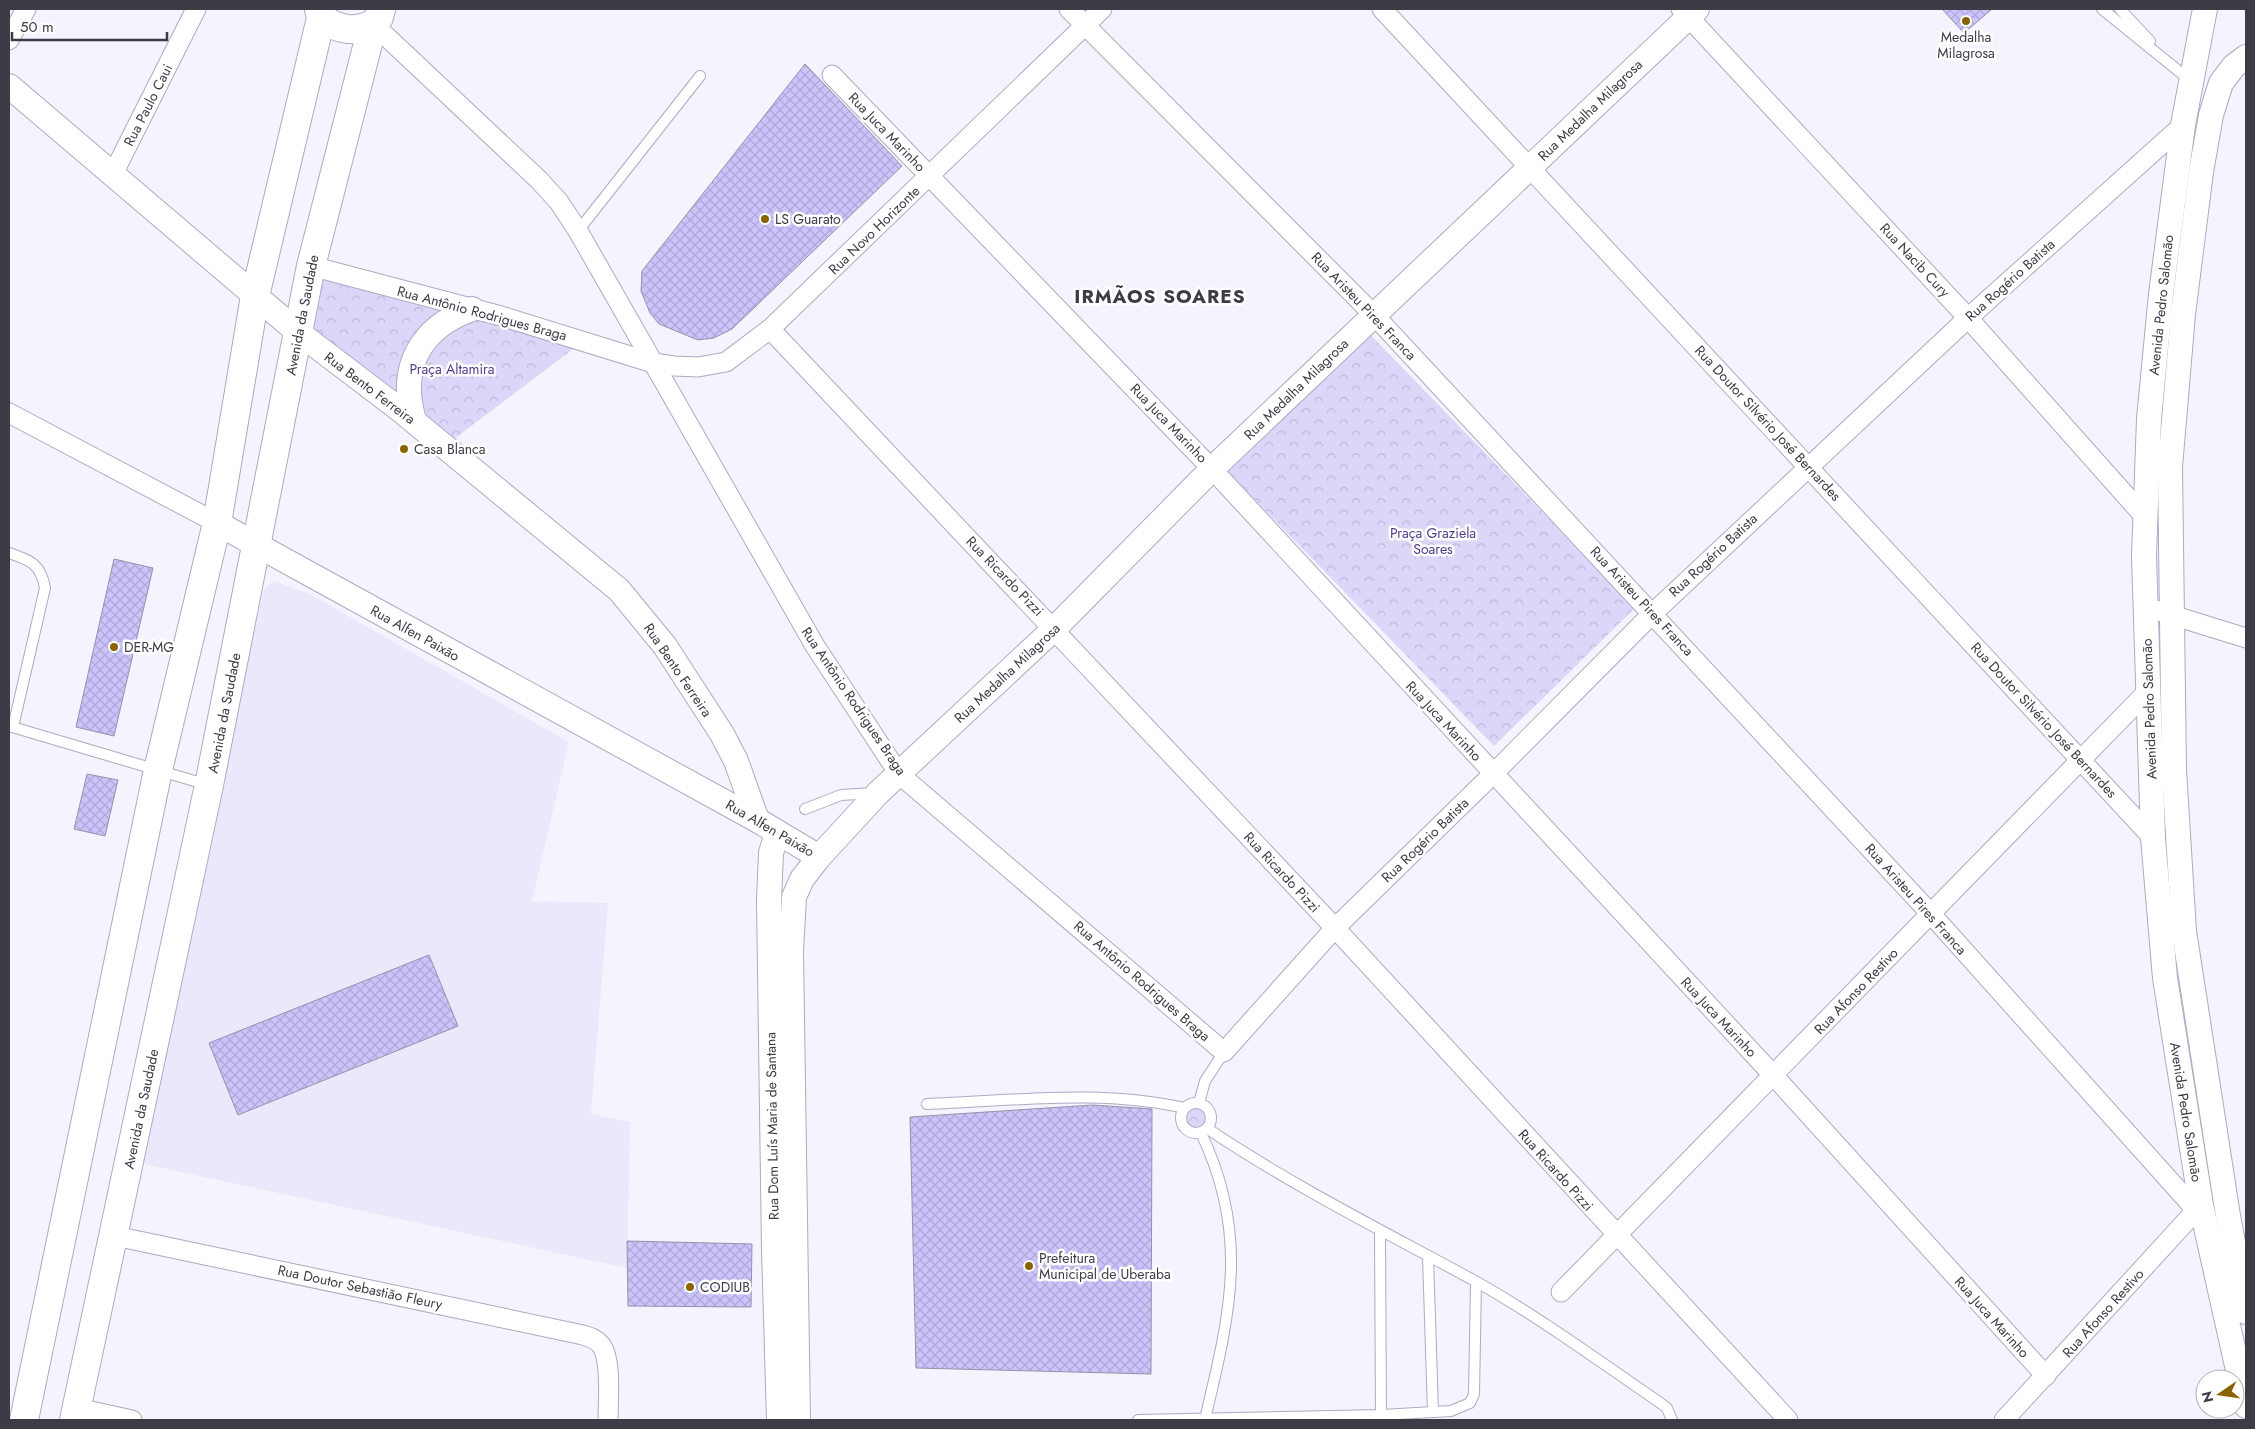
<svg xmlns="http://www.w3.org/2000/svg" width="2255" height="1429" font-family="Jost,sans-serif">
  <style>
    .built { fill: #eae8fb }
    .forest { fill: url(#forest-crowns) }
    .building { fill: url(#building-cross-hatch); stroke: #9591a8 }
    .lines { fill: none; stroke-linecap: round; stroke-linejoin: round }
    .service-casing { stroke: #adaac2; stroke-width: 12 }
    .minor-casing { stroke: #adaac2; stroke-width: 21 }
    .tertiary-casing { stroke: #adaac2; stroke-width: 26 }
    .secondary-casing { stroke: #adaac2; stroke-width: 30 }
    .service { stroke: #fff; stroke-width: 10 }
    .minor { stroke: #fff; stroke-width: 19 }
    .tertiary { stroke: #fff; stroke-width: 24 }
    .secondary { stroke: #fff; stroke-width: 28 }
    .poi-dot { fill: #896300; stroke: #fff; stroke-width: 2 }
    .labels { text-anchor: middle; stroke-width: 5; stroke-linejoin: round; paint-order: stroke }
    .poi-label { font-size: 14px; fill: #3d3b45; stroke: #fff; text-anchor: start }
    .street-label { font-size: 14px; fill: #3d3b45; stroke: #fff }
    .park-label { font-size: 14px; fill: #523c8c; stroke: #fff }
    .district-label { font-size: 19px; font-weight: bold; letter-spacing: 1px; fill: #3d3b45; stroke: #fff }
  </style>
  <defs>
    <pattern id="forest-crowns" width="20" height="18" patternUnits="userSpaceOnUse" patternTransform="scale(1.25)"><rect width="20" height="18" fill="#dcd7f9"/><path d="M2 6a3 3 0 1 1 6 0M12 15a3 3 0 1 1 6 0" fill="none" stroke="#beb9d7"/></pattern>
    <pattern id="building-cross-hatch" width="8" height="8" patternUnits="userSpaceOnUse" patternTransform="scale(1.25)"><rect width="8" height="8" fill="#ccc3fb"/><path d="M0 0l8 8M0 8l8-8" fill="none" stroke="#b0a8d8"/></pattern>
  </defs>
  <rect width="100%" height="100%" fill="#f5f4fe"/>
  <!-- built -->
  <polygon class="built" points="274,581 310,594 569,742 532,901 608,903 591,1114 630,1122 627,1268 139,1163 261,602 265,588"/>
  <!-- forest -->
  <g class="forest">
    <polygon points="319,275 577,346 454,439 399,400 310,326"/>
    <polygon points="1366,330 1635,608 1494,746 1224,468"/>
    <circle cx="1196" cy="1118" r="14"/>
  </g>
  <!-- building -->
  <g class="building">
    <polygon points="1942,9 1992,9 1964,33"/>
    <polygon points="805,64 902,166 732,329 714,338 698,340 659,324 650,313 641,291 642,271"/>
    <polygon points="114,559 153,568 114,736 76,727"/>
    <polygon points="87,774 118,780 105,836 74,829"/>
    <polygon points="429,955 458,1026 238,1115 209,1043"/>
    <polygon points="1093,1105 1152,1109 1151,1374 916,1368 910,1117"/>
    <polygon points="627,1241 752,1244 751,1307 628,1306"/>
  </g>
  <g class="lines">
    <!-- service casing -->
    <g class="service-casing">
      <g id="service">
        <polyline points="2102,9 2191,81"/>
        <polyline points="2120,9 2150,41"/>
        <polyline points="578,231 700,76"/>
        <path d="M9 553C30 560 41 564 45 588L13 727"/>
        <polyline points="9,726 208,785"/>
        <polyline points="805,809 841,795 874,793"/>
        <circle cx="1196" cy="1118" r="15"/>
        <polyline points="1199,1103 1205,1081 1224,1052"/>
        <path d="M927 1104C1012 1101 1101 1089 1184 1108"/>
        <path d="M1208 1129C1293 1186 1385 1232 1475 1281 1539 1317 1599 1361 1659 1402L1667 1408 1672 1420"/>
        <path d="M1201 1133C1250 1235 1230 1314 1205 1419"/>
        <polyline points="1380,1231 1381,1420"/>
        <polyline points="1428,1257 1433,1412"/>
        <polyline points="1138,1420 1381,1415 1451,1411 1470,1403 1474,1394 1476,1282"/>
      </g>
    </g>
    <!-- minor casing -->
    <g class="minor-casing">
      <g id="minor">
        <polyline points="1069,9 1373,314 1931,914 2196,1210"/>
        <polyline points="1382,9 2153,838"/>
        <polyline points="1681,9 1968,318 2144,516"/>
        <polyline points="373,24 539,180 559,202 578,231 815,646 899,774 1224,1052 1335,928 1493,774 1653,613 1968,318 2183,125"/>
        <polyline points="9,40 26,9"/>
        <polyline points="832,75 1212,469 1773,1075 2046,1376"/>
        <polyline points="113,174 196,9"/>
        <polyline points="311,266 501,316 653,363 674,366 698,367 726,362 770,329 1102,9"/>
        <polyline points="770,329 1335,928 1788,1420"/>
        <polyline points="9,413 217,523"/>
        <polyline points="2146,607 2246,638"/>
        <path d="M115 1236 583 1335C590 1337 596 1339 601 1345 612 1359 608 1402 608 1420"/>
        <polyline points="1561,1292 2150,689"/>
        <polyline points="77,1408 132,1420"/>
        <polyline points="2004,1420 2201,1205"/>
      </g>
    </g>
    <!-- tertiary casing -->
    <g class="tertiary-casing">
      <g id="tertiary">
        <polyline points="2205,9 2183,125 2161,294 2149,419 2144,556 2153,838 2165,978 2201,1205 2246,1406"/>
        <polyline points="2246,57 2234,66 2221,83 2211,115 2201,172 2183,314 2170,467 2174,770 2184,931 2228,1216 2246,1312"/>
        <polyline points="9,86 299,333 399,409 619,590 665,646 722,734 736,761 757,820"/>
        <path d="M414 420C398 367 421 327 472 309"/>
        <polyline points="217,523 757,820 819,857"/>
        <polyline points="777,833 771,853 769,900 774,1249 779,1420"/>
        <polyline points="798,1420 791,951 794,897 802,879 819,857 878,793 1055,628 1212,469 1697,9"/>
      </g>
    </g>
    <!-- secondary casing -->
    <g class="secondary-casing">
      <g id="secondary">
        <path d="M321 18C339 30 354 33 373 24"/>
        <polyline points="24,1420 158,770 217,523 255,296 321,18 319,9"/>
        <polyline points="74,1420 209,785 311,266 373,24 379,17 381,9"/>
      </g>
    </g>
    <!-- service -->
    <use href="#service" class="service"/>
    <!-- minor -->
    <use href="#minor" class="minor"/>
    <!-- tertiary -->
    <use href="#tertiary" class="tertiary"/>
    <!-- secondary -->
    <use href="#secondary" class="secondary"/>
  </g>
  <!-- markers -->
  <g class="poi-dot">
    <circle cx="1966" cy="21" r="5"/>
    <circle cx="765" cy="219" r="5"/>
    <circle cx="404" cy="449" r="5"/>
    <circle cx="114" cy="647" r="5"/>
    <circle cx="1029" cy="1266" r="5"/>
    <circle cx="690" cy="1287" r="5"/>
  </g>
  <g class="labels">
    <!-- poi labels -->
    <g class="poi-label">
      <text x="1966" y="42" text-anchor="middle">Medalha<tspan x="1966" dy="16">Milagrosa</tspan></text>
      <text x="775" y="224">LS Guarato</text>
      <text x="414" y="454">Casa Blanca</text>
      <text x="124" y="652">DER-MG</text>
      <text x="1039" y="1263">Prefeitura<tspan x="1039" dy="16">Municipal de Uberaba</tspan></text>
      <text x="700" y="1292">CODIUB</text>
    </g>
    <!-- street labels -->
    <g class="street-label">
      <text transform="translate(148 105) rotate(-63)" y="5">Rua Paulo Caui</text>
      <text transform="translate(1590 110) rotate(-44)" y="5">Rua Medalha Milagrosa</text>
      <text transform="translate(887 132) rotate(46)" y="5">Rua Juca Marinho</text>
      <text transform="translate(874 230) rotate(-44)" y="5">Rua Novo Horizonte</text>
      <text transform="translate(1915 260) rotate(47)" y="5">Rua Nacib Cury</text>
      <text transform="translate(2010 280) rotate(-42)" y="5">Rua Rogério Batista</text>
      <text transform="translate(2161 305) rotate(-84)" y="5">Avenida Pedro Salomão</text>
      <text transform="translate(1364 306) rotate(46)" y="5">Rua Aristeu Pires Franca</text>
      <text transform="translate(482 313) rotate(15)" y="5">Rua Antônio Rodrigues Braga</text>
      <text transform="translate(302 315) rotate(-79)" y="5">Avenida da Saudade</text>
      <text transform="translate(370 388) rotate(37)" y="5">Rua Bento Ferreira</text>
      <text transform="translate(1296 389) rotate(-44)" y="5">Rua Medalha Milagrosa</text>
      <text transform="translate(1169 423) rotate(46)" y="5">Rua Juca Marinho</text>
      <text transform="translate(1768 423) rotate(47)" y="5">Rua Doutor Silvério José Bernardes</text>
      <text transform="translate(1713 555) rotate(-43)" y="5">Rua Rogério Batista</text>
      <text transform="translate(1005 576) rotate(46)" y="5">Rua Ricardo Pizzi</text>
      <text transform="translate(1642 601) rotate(47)" y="5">Rua Aristeu Pires Franca</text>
      <text transform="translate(415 633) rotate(29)" y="5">Rua Alfen Paixão</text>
      <text transform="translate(678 670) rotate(56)" y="5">Rua Bento Ferreira</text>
      <text transform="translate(1007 673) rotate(-43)" y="5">Rua Medalha Milagrosa</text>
      <text transform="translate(854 701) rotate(56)" y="5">Rua Antônio Rodrigues Braga</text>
      <text transform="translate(2149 709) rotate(-92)" y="5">Avenida Pedro Salomão</text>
      <text transform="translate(224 713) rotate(-79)" y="5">Avenida da Saudade</text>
      <text transform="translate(2044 720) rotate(47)" y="5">Rua Doutor Silvério José Bernardes</text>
      <text transform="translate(1444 721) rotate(47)" y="5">Rua Juca Marinho</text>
      <text transform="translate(770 828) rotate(30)" y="5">Rua Alfen Paixão</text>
      <text transform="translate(1425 840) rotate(-44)" y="5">Rua Rogério Batista</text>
      <text transform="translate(1282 872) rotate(47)" y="5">Rua Ricardo Pizzi</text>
      <text transform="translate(1916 899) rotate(48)" y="5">Rua Aristeu Pires Franca</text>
      <text transform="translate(1142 981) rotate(41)" y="5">Rua Antônio Rodrigues Braga</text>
      <text transform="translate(1856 991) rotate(-46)" y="5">Rua Afonso Restivo</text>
      <text transform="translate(1719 1017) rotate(47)" y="5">Rua Juca Marinho</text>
      <text transform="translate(141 1109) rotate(-78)" y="5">Avenida da Saudade</text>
      <text transform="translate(2186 1112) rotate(81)" y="5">Avenida Pedro Salomão</text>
      <text transform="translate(772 1126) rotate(-91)" y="5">Rua Dom Luís Maria de Santana</text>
      <text transform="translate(1556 1170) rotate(48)" y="5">Rua Ricardo Pizzi</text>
      <text transform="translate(360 1287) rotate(12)" y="5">Rua Doutor Sebastião Fleury</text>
      <text transform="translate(2103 1313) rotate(-48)" y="5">Rua Afonso Restivo</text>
      <text transform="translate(1992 1317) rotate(48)" y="5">Rua Juca Marinho</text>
    </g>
    <!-- park labels -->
    <g class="park-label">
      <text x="452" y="374">Praça Altamira</text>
      <text x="1433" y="538">Praça Graziela<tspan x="1433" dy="16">Soares</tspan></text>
    </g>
    <!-- district labels -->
    <g class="district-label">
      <text x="1160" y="303">IRMÃOS SOARES</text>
    </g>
  </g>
  <!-- border -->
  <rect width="2255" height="1429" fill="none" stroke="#3d3b45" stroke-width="20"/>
  <!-- north arrow -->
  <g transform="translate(2220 1394) rotate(257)"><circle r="24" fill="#ffffff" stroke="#b1b1b5"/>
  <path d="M0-4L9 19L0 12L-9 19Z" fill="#896300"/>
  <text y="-8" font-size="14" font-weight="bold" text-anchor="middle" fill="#3d3b45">N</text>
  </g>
  <!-- scale -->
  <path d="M12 32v8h155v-8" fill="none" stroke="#3d3b45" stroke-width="2.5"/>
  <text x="20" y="32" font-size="15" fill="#3d3b45" stroke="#ffffff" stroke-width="4" paint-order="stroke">50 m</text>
</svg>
